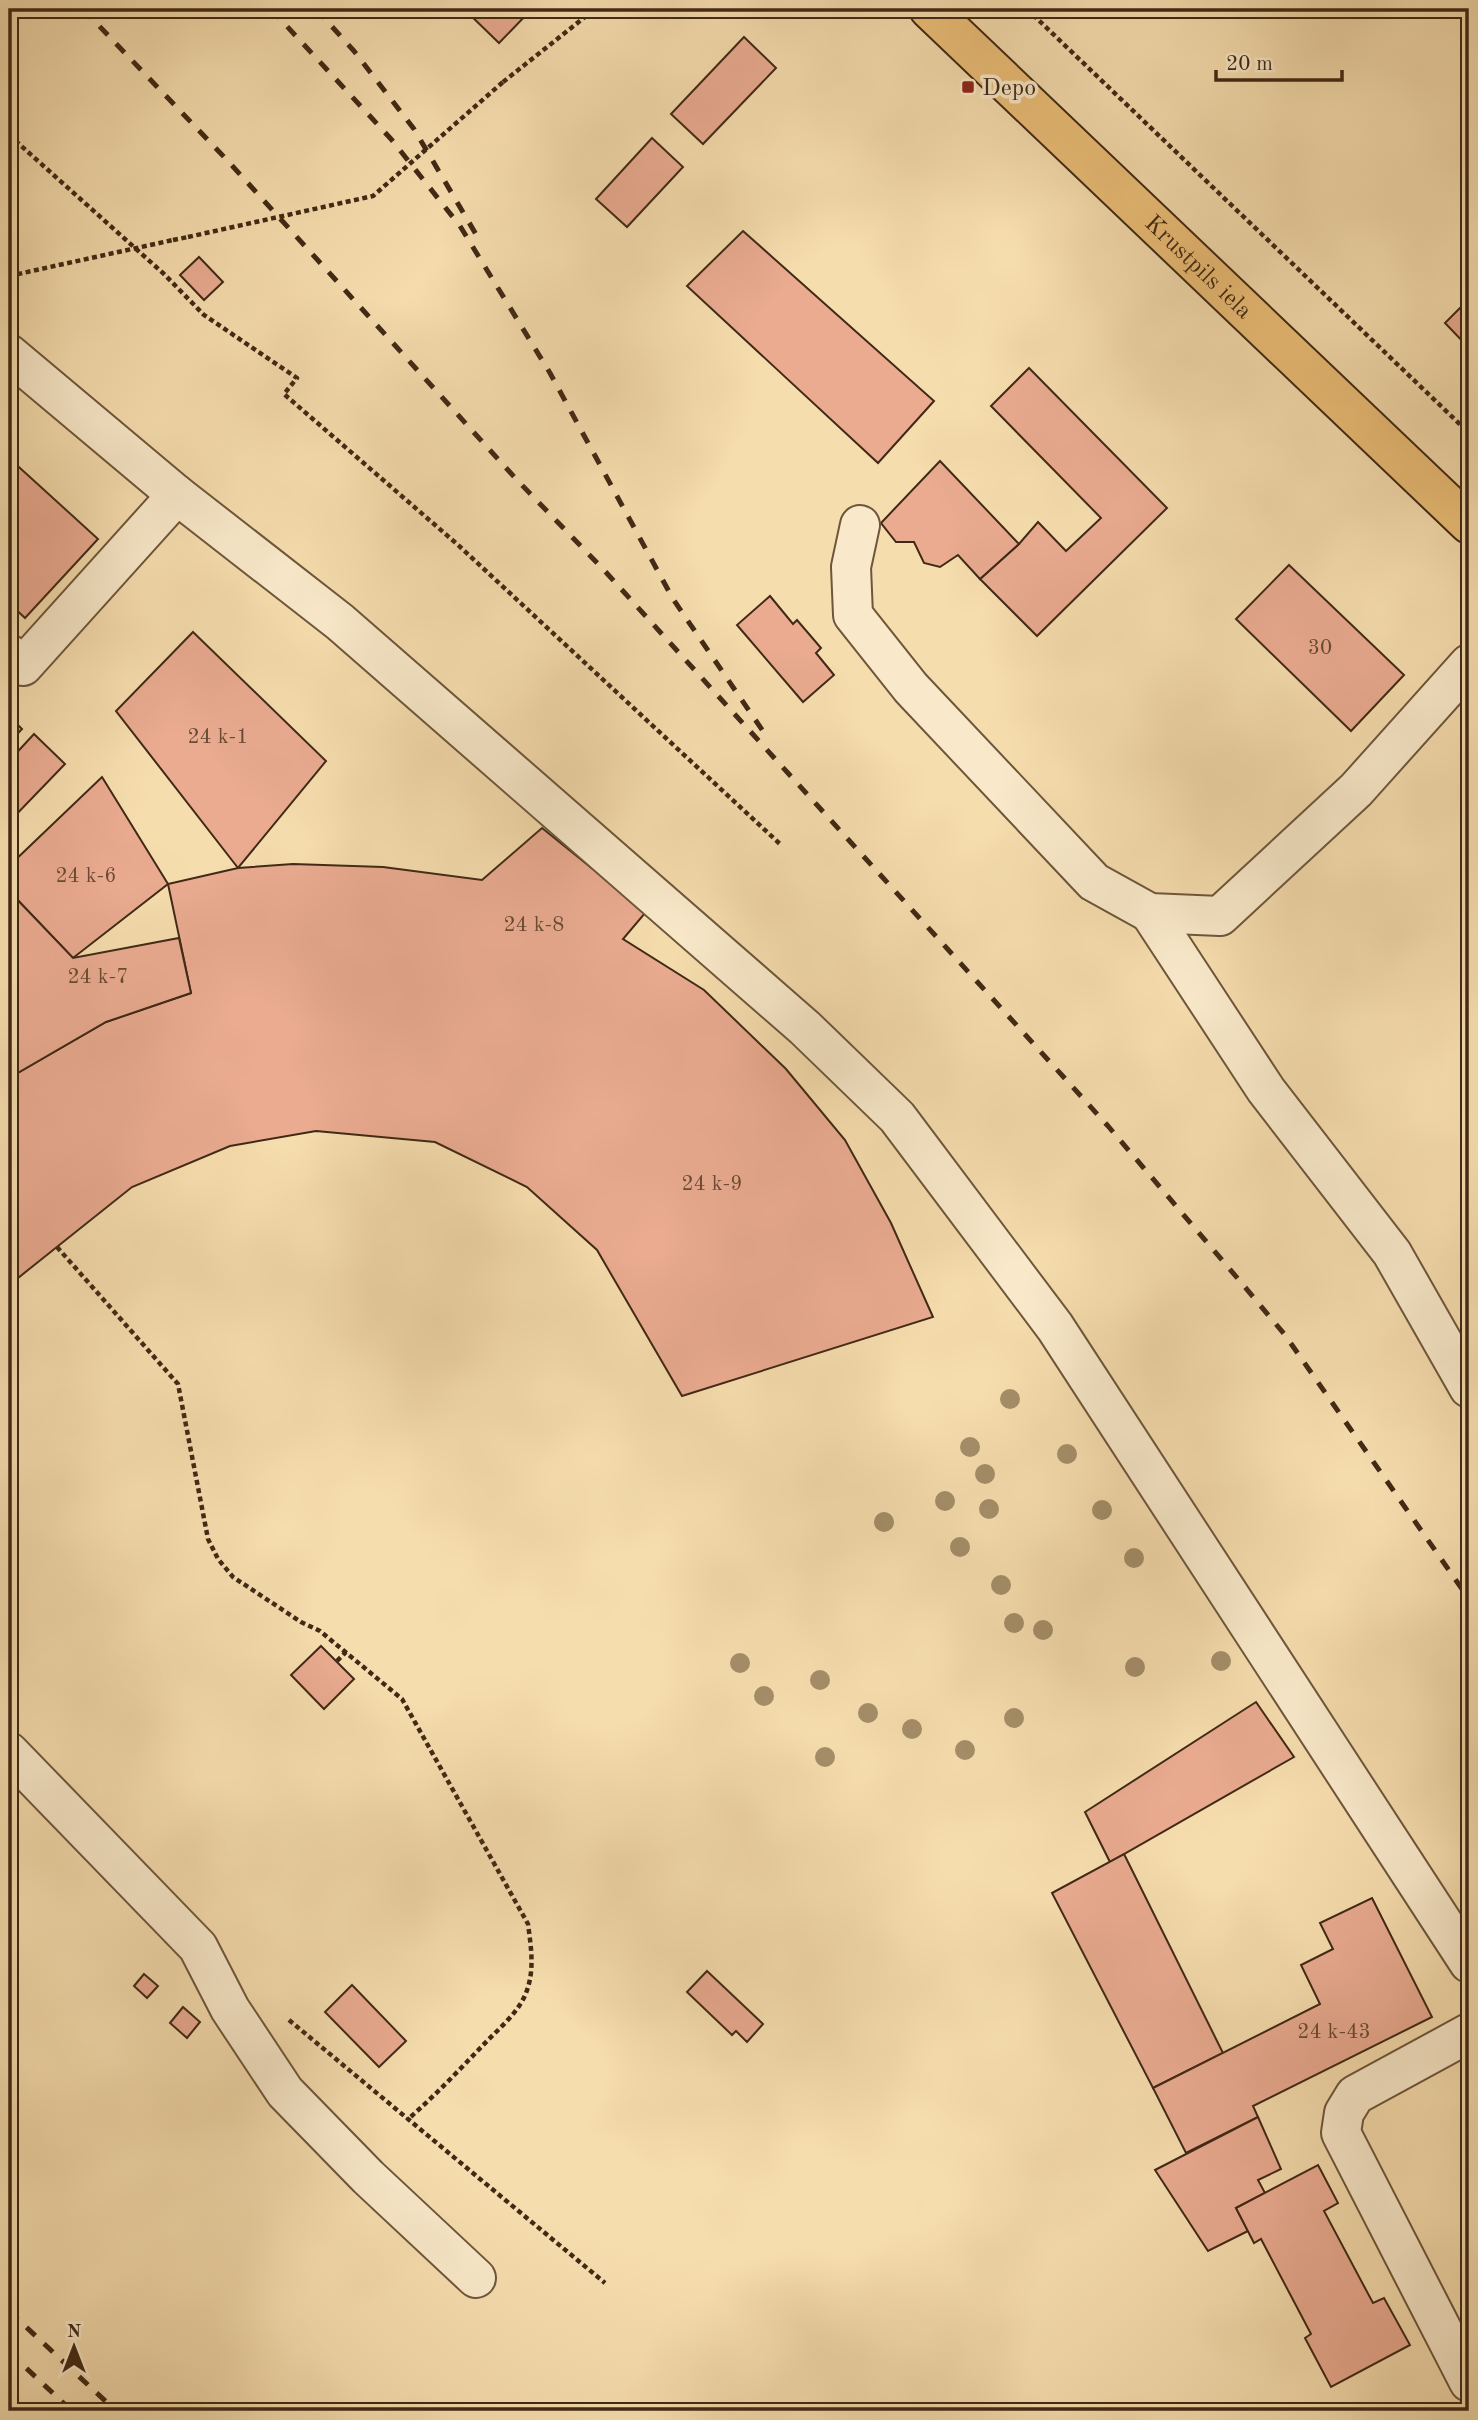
<svg xmlns="http://www.w3.org/2000/svg" width="1478" height="2420" font-family="'Old Standard TT',serif">
  <style>
    .building { fill: #eaab91; stroke: #402915; stroke-width: 2 }
    .lines { fill: none; stroke-linecap: round; stroke-linejoin: round }
    .minor-casing { stroke: #6e563b; stroke-width: 42 }
    .major-casing { stroke: #402915; stroke-width: 42 }
    .path { stroke: #402915; stroke-width: 4.5; stroke-dasharray: 5 3.5; stroke-linecap: butt }
    .minor { stroke: #f9e9ca; stroke-width: 38 }
    .major { stroke: #ebbe77; stroke-width: 38 }
    .rail { stroke: #402915; stroke-width: 5; stroke-dasharray: 12 12; stroke-linecap: butt }
    .path-bridge { stroke: #402915; stroke-width: 4.5; stroke-dasharray: 5 3.5; stroke-linecap: butt }
    .tree { fill: #a48e69 }
    .poi-dot { fill: #8f2418; stroke: #f9e9ca; stroke-width: 2.5 }
    .labels { text-anchor: middle; stroke-width: 7; stroke-linejoin: round; paint-order: stroke }
    .number-label { font-size: 21px; fill: #6a4a34 }
    .poi-label { font-size: 24px; fill: #402915; stroke: #f9e9ca; text-anchor: start }
    .street-label { font-size: 24px; fill: #402915; stroke: #f9e9ca }
  </style>
  <rect width="100%" height="100%" fill="#f6ddae"/>
  <filter id="stains"><feTurbulence type="fractalNoise" baseFrequency=".00286" numOctaves="4"/><feColorMatrix values="0 0 0 0 .2 0 0 0 0 .09 0 0 0 0 .02 0 0 0 .5 -.17"/></filter>
  <radialGradient id="worn" r=".72"><stop offset=".6" stop-color="#630" stop-opacity="0"/><stop offset="1" stop-color="#630" stop-opacity=".3"/></radialGradient>
  <!-- building -->
  <g class="building">
    <polygon points="464,9 532,9 499,43"/>
    <polygon points="744,37 776,68 703,144 671,114"/>
    <polygon points="652,138 683,167 627,227 596,199"/>
    <polygon points="743,231 934,401 878,463 687,286"/>
    <polygon points="199,257 223,282 204,300 180,275"/>
    <polygon points="1469,299 1469,348 1445,323"/>
    <polygon points="1029,368 1167,508 1037,636 980,579 1019,544 1038,522 1066,551 1101,518 991,406"/>
    <polygon points="9,458 98,539 25,618 9,603"/>
    <polygon points="940,461 1019,544 980,579 958,555 940,567 924,563 914,542 896,542 881,523"/>
    <polygon points="1289,565 1404,675 1351,731 1236,619"/>
    <polygon points="770,596 793,624 797,620 821,648 816,653 834,675 803,702 737,625"/>
    <polygon points="193,632 326,761 238,868 116,711"/>
    <polygon points="9,716 22,729 9,743"/>
    <polygon points="34,734 65,764 9,822 9,761"/>
    <polygon points="102,777 168,884 73,958 9,891 9,866"/>
    <polygon points="542,828 646,912 623,939 704,990 786,1069 845,1140 891,1223 933,1317 682,1396 597,1250 527,1187 435,1142 316,1131 230,1146 132,1187 13,1282 9,1277 9,1078 106,1022 191,993 168,884 238,868 293,864 383,867 482,880"/>
    <polygon points="9,891 73,958 179,938 191,993 106,1022 9,1078"/>
    <polygon points="321,1646 354,1679 324,1709 291,1675"/>
    <polygon points="1256,1702 1294,1757 1110,1862 1085,1812"/>
    <polygon points="1124,1854 1223,2053 1153,2088 1052,1893"/>
    <polygon points="1372,1898 1432,2017 1253,2106 1258,2117 1186,2153 1153,2088 1320,2004 1301,1965 1333,1949 1320,1923"/>
    <polygon points="707,1971 763,2024 747,2042 736,2031 732,2035 687,1992"/>
    <polygon points="144,1974 158,1986 147,1998 134,1986"/>
    <polygon points="352,1985 406,2041 379,2067 325,2012"/>
    <polygon points="183,2007 200,2022 187,2038 170,2023"/>
    <polygon points="1258,2117 1281,2169 1258,2180 1265,2193 1236,2208 1248,2231 1208,2251 1155,2170"/>
    <polygon points="1318,2165 1338,2203 1324,2211 1373,2303 1384,2298 1410,2345 1331,2387 1305,2338 1311,2334 1261,2239 1254,2243 1236,2208"/>
  </g>
  <g class="lines">
    <!-- minor casing -->
    <g class="minor-casing">
      <g id="minor">
        <polyline points="9,354 177,495 340,622 805,1028 897,1117 1055,1327 1469,1963"/>
        <polyline points="860,525 851,567 853,615 911,688 1094,882 1150,913 1220,916 1356,790 1469,664"/>
        <polyline points="9,654 23,666 177,495"/>
        <polyline points="1150,913 1266,1090 1392,1253 1469,1388"/>
        <polyline points="9,1752 198,1947 230,2009 285,2092 368,2177 476,2278"/>
        <polyline points="1469,2033 1355,2095 1344,2113 1341,2133 1469,2382"/>
      </g>
    </g>
    <!-- major casing -->
    <g class="major-casing">
      <g id="major">
        <path id="s1" d="M929 9 1469 524"/>
      </g>
    </g>
    <!-- path -->
    <g class="path">
      <polyline points="1027,9 1469,433"/>
      <polyline points="503,82 595,9"/>
      <polyline points="9,135 164,274 204,315 297,378 284,394 457,544 780,844"/>
      <polyline points="173,240 188,237"/>
      <path d="M57 1247 178 1384 208 1539 218 1559 233 1577 301 1622 320 1631 402 1699 528 1924C531 1947 535 1970 526 1993 519 2011 502 2026 488 2040 462 2067 436 2095 407 2120"/>
      <polyline points="337,1661 346,1652"/>
      <polyline points="289,2020 605,2283"/>
    </g>
    <!-- minor -->
    <use href="#minor" class="minor"/>
    <!-- major -->
    <use href="#major" class="major"/>
    <!-- rail -->
    <g class="rail">
      <polyline points="83,9 227,160 517,480 603,569 1108,1126 1239,1280 1285,1335 1469,1599"/>
      <polyline points="271,9 391,139 460,226 550,373 673,599 767,737"/>
      <polyline points="316,9 354,51 414,129 477,236"/>
      <polyline points="9,2311 116,2411"/>
      <polyline points="9,2352 72,2411"/>
    </g>
    <!-- path-bridge -->
    <g class="path-bridge">
      <polyline points="188,237 373,196 503,82"/>
      <polyline points="9,276 173,240"/>
    </g>
  </g>
  <!-- trees -->
  <g class="tree">
    <circle cx="1010" cy="1399" r="10"/>
    <circle cx="970" cy="1447" r="10"/>
    <circle cx="1067" cy="1454" r="10"/>
    <circle cx="985" cy="1474" r="10"/>
    <circle cx="945" cy="1501" r="10"/>
    <circle cx="989" cy="1509" r="10"/>
    <circle cx="1102" cy="1510" r="10"/>
    <circle cx="884" cy="1522" r="10"/>
    <circle cx="960" cy="1547" r="10"/>
    <circle cx="1134" cy="1558" r="10"/>
    <circle cx="1001" cy="1585" r="10"/>
    <circle cx="1014" cy="1623" r="10"/>
    <circle cx="1043" cy="1630" r="10"/>
    <circle cx="1221" cy="1661" r="10"/>
    <circle cx="740" cy="1663" r="10"/>
    <circle cx="1135" cy="1667" r="10"/>
    <circle cx="820" cy="1680" r="10"/>
    <circle cx="764" cy="1696" r="10"/>
    <circle cx="868" cy="1713" r="10"/>
    <circle cx="1014" cy="1718" r="10"/>
    <circle cx="912" cy="1729" r="10"/>
    <circle cx="965" cy="1750" r="10"/>
    <circle cx="825" cy="1757" r="10"/>
  </g>
  <!-- markers -->
  <rect class="poi-dot" x="961" y="80" width="14" height="14" rx="3.5"/>
  <g class="labels">
    <!-- number labels -->
    <g class="number-label">
      <text x="1320" y="654">30</text>
      <text x="218" y="743">24 k-1</text>
      <text x="86" y="882">24 k-6</text>
      <text x="534" y="931">24 k-8</text>
      <text x="98" y="983">24 k-7</text>
      <text x="712" y="1190">24 k-9</text>
      <text x="1334" y="2038">24 k-43</text>
    </g>
    <!-- poi labels -->
    <g class="poi-label">
      <text x="982" y="95">Depo</text>
    </g>
    <!-- street labels -->
    <g class="street-label">
      <text dy="8" stroke="none"><textPath href="#s1" startOffset="373">Krustpils iela</textPath></text>
    </g>
  </g>
  <!-- margin -->
  <rect width="1478" height="2420" fill="none" stroke="#f6ddae" stroke-width="35"/>
  <rect x="10" y="10" width="1457" height="2399" fill="none" stroke="#402915" stroke-width="3.5"/>
  <rect x="18" y="18" width="1443" height="2385" fill="none" stroke="#402915" stroke-width="2"/>
  <!-- north arrow -->
  <g transform="translate(74 2347)" stroke="#f9e9ca" stroke-width="5" paint-order="stroke">
  <path d="M0-5L12 26L0 18L-12 26Z" fill="#402915"/>
  <text y="-10" font-size="19" font-weight="bold" text-anchor="middle" fill="#402915">N</text>
  </g>
  <!-- scale -->
  <path d="M1216 70v10h126v-10" fill="none" stroke="#402915" stroke-width="3.5"/>
  <text x="1226" y="70" font-size="21" fill="#402915" stroke="#f9e9ca" stroke-width="5" paint-order="stroke">20 m</text>
  <rect width="100%" height="100%" filter="url(#stains)"/>
  <rect width="100%" height="100%" fill="url(#worn)"/>
</svg>
